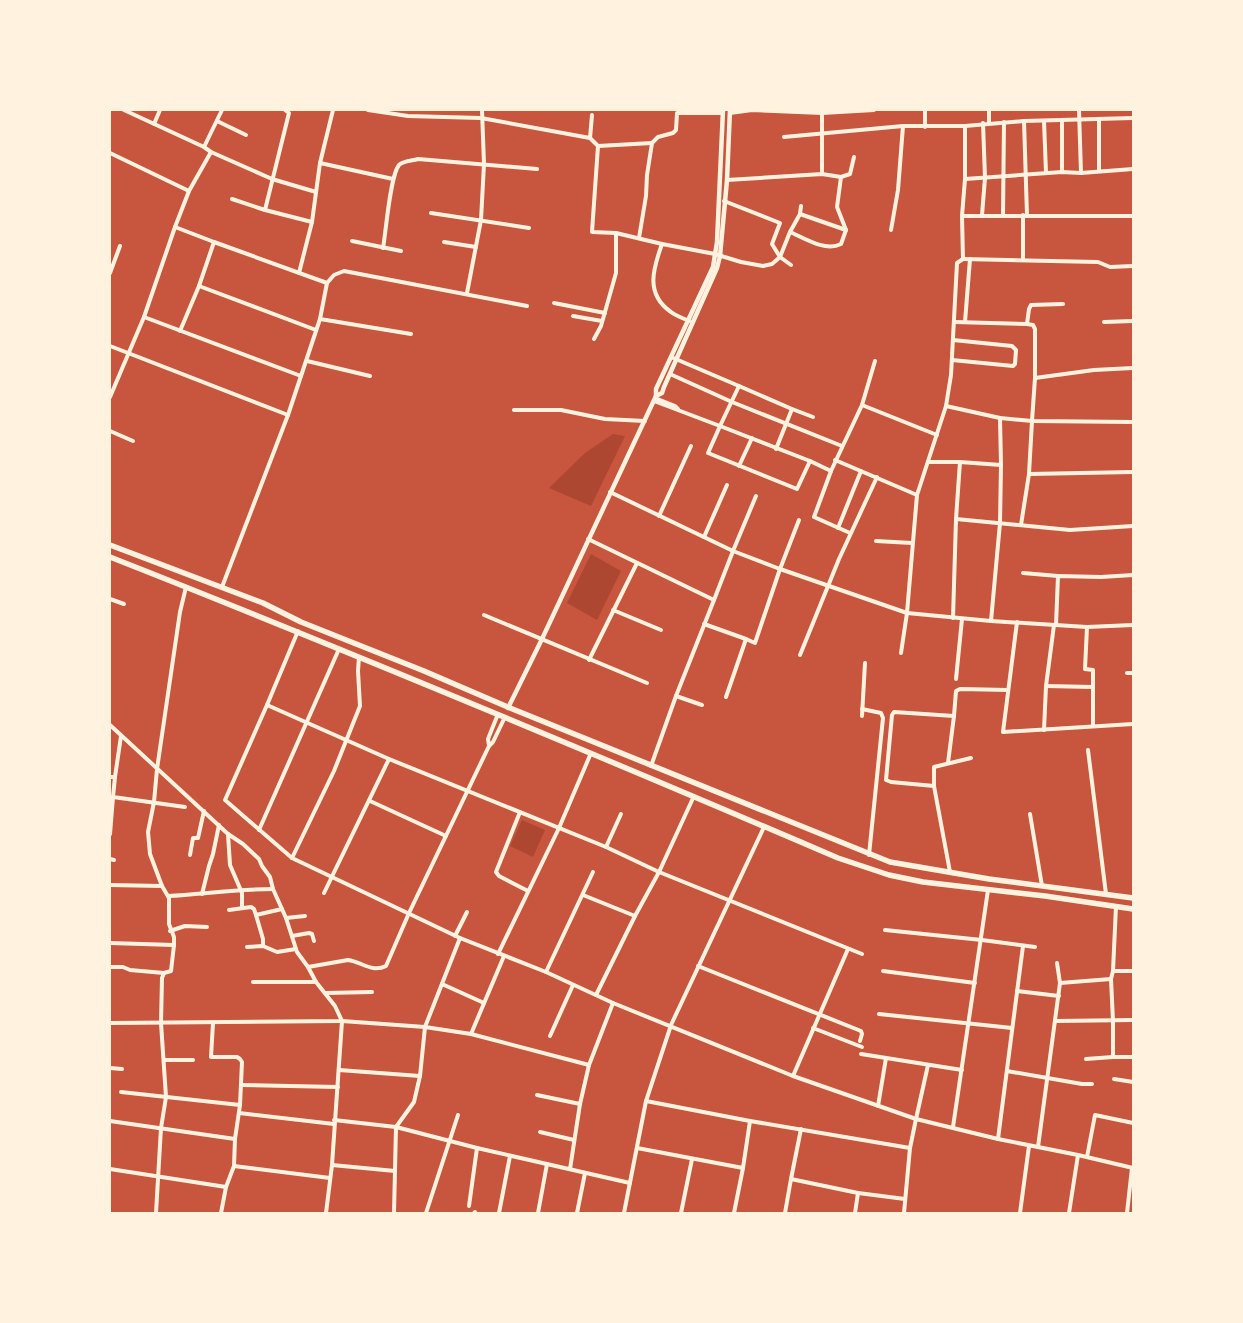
<svg xmlns="http://www.w3.org/2000/svg" width="1243" height="1323" font-family="Signika,sans-serif">
  <style>
    .green { fill: #ae4732 }
    .lines { fill: none; stroke-linecap: round; stroke-linejoin: round }
    .minor { stroke: #fff3e0; stroke-width: 4 }
    .tertiary { stroke: #fff3e0; stroke-width: 4.5 }
    .primary { stroke: #fff3e0; stroke-width: 5.5 }
  </style>
  <rect width="100%" height="100%" fill="#c8553d"/>
  <!-- green -->
  <g class="green">
    <polygon points="613,434 625,436 591,506 549,488 585,453"/>
    <polygon points="591,554 621,571 597,620 567,603"/>
    <polygon points="522,820 545,830 533,857 510,846"/>
  </g>
  <g class="lines">
    <!-- minor -->
    <g class="minor">
      <polyline points="124,110 204,147 211,152 272,179 316,192"/>
      <polyline points="285,110 289,113 265,210 312,222"/>
      <polyline points="368,110 408,116 481,118 590,138 598,146 592,232 616,233 662,244 715,254 741,262 763,266 772,264 780,257 790,232 800,214 801,206"/>
      <polyline points="989,110 989,122"/>
      <polyline points="1079,110 1081,173"/>
      <polyline points="730,113 752,110 822,113 874,110"/>
      <polyline points="1099,119 1099,171"/>
      <polyline points="1062,120 1062,172"/>
      <polyline points="217,121 246,135"/>
      <polyline points="1024,121 1027,215"/>
      <polyline points="1044,121 1046,173"/>
      <polyline points="154,124 160,110"/>
      <polyline points="925,127 925,110"/>
      <polyline points="784,137 903,126 965,126 1024,121 1133,118"/>
      <polyline points="590,138 592,115"/>
      <polyline points="598,146 652,143"/>
      <polyline points="204,147 222,110"/>
      <polyline points="110,153 189,191"/>
      <polyline points="320,163 393,179"/>
      <polyline points="822,174 822,113"/>
      <polyline points="965,179 1062,172 1081,173 1133,169"/>
      <polyline points="727,180 822,174 841,177"/>
      <polyline points="232,199 265,210"/>
      <polyline points="724,201 780,223 772,244 780,257 791,265"/>
      <polyline points="431,213 529,228"/>
      <polyline points="800,214 846,230"/>
      <polyline points="982,215 985,178 983,123"/>
      <polyline points="1003,215 1004,122"/>
      <polyline points="962,216 1133,216"/>
      <polyline points="175,227 214,242 199,286"/>
      <polyline points="891,230 898,190 903,126"/>
      <path d="M790 232C804 238 825 252 841 244L846 230 837 207 841 177 850 174 854 157"/>
      <polyline points="639,238 646,196 647,175 652,143 658,137 673,133 676,130 677,113 723,113"/>
      <polyline points="352,241 401,251"/>
      <polyline points="214,242 327,283"/>
      <polyline points="444,242 476,247"/>
      <path d="M662 244C653 269 645 294 671 312 676 316 683 318 689 321"/>
      <path d="M383 248C386 232 390 176 399 165 403 161 412 161 418 159L537 169"/>
      <polyline points="963,259 1098,262 1110,267 1133,266"/>
      <polyline points="1023,259 1023,215"/>
      <polyline points="110,273 120,246"/>
      <polyline points="299,273 312,222 320,163 333,110"/>
      <polyline points="467,293 481,220 484,164 482,110"/>
      <polyline points="554,303 605,313"/>
      <polyline points="573,316 602,321"/>
      <polyline points="144,317 301,376"/>
      <polyline points="954,322 1027,324 1029,309 1031,305 1063,304"/>
      <polyline points="965,322 970,259"/>
      <polyline points="1104,322 1133,321"/>
      <polyline points="1027,324 1033,325 1035,329 1035,378 1094,370 1133,368"/>
      <polyline points="180,331 199,286 316,330"/>
      <polyline points="411,334 320,319 327,283 334,275 344,271 527,306"/>
      <polyline points="594,339 601,326 616,273 616,233"/>
      <polyline points="110,346 288,415"/>
      <polyline points="671,357 739,386 720,426 810,461 831,471 862,405 875,361"/>
      <polyline points="952,360 1013,366 1015,364 1016,350 1012,346 953,340"/>
      <polyline points="307,361 370,376"/>
      <polyline points="670,374 732,402 842,446"/>
      <polyline points="1035,378 1032,421 1133,422"/>
      <polyline points="739,386 792,409 776,449"/>
      <polyline points="110,397 144,317 175,227 189,191 211,152"/>
      <polyline points="655,398 675,406 678,409"/>
      <polyline points="654,401 720,426 708,453 797,489 810,461"/>
      <polyline points="862,405 937,435"/>
      <polyline points="946,406 1000,418 1032,421 1029,474 1021,525"/>
      <polyline points="792,409 813,417"/>
      <polyline points="514,410 561,410 605,419 645,421"/>
      <polyline points="110,431 133,441"/>
      <polyline points="835,460 917,495 946,406 951,375 957,263 963,259 962,216 965,179 965,126"/>
      <polyline points="928,462 960,462 1001,465 1000,418"/>
      <polyline points="739,466 752,438"/>
      <polyline points="831,471 814,517 850,533"/>
      <polyline points="1029,474 1133,472"/>
      <polyline points="756,496 733,551 780,569 799,520"/>
      <polyline points="659,516 691,446"/>
      <polyline points="956,519 1070,530 1133,526"/>
      <polyline points="838,528 861,471"/>
      <polyline points="704,537 727,485"/>
      <polyline points="588,539 714,600 733,551 610,492"/>
      <polyline points="876,541 912,543"/>
      <polyline points="1023,573 1058,576"/>
      <polyline points="222,587 288,415 320,319"/>
      <polyline points="110,599 124,604"/>
      <polyline points="613,610 661,630"/>
      <polyline points="484,615 647,683"/>
      <polyline points="953,618 956,519 960,462"/>
      <polyline points="991,621 1087,627 1133,625"/>
      <polyline points="1017,622 1003,732 1133,724"/>
      <polyline points="704,624 746,639"/>
      <polyline points="1056,625 1058,576 1101,577 1133,575"/>
      <polyline points="1087,627 1085,669 1093,670 1093,726"/>
      <polyline points="298,631 267,705 225,800 292,858 460,938 425,1027 342,1021 332,1165 326,1213"/>
      <polyline points="901,653 907,613 991,621 1000,523 1001,465"/>
      <polyline points="800,655 839,559 877,477"/>
      <polyline points="589,660 637,563"/>
      <polyline points="1127,673 1133,673"/>
      <polyline points="956,679 962,619"/>
      <polyline points="1046,686 1093,687"/>
      <polyline points="726,697 746,639 755,643 780,569 907,613 917,495"/>
      <polyline points="267,705 389,759 324,893"/>
      <polyline points="702,705 676,696 714,600"/>
      <polyline points="862,709 881,713 883,718 869,855"/>
      <polyline points="862,716 865,663"/>
      <polyline points="954,716 956,691 960,689 1008,690"/>
      <polyline points="110,725 228,834 243,844 259,859 262,866 270,877 273,889 286,918 297,952 308,967 316,982 335,1006 342,1021 110,1023"/>
      <polyline points="1044,730 1046,686 1054,625"/>
      <polyline points="489,746 488,739 498,714"/>
      <polyline points="1088,750 1106,894"/>
      <polyline points="389,759 606,847 659,872 862,954"/>
      <polyline points="948,763 954,716 894,712 892,715 886,780 891,782 934,786 950,872"/>
      <polyline points="651,766 676,696"/>
      <polyline points="110,777 115,777 121,736"/>
      <polyline points="115,777 113,797 185,807"/>
      <polyline points="934,786 934,767 971,758"/>
      <polyline points="370,801 446,836"/>
      <polyline points="520,812 496,872 499,876 528,891"/>
      <polyline points="1030,814 1042,886"/>
      <polyline points="259,830 339,649"/>
      <polyline points="110,834 113,797"/>
      <polyline points="228,834 230,865 242,893 242,908"/>
      <polyline points="606,847 621,814"/>
      <polyline points="190,855 193,838 198,838 204,811"/>
      <polyline points="292,858 334,771 360,706 358,671 359,657"/>
      <polyline points="110,859 114,860"/>
      <polyline points="110,885 162,886"/>
      <polyline points="202,894 209,866 213,854 219,825"/>
      <polyline points="583,895 635,916 659,872 694,796"/>
      <path d="M168 896C203 894 238 889 273 889"/>
      <polyline points="1116,906 1113,971 1133,971"/>
      <polyline points="229,910 251,907 254,909 256,915 282,909"/>
      <polyline points="256,915 263,939 263,946"/>
      <polyline points="286,918 305,916"/>
      <polyline points="885,930 982,940 1035,947"/>
      <polyline points="170,931 185,926 207,927"/>
      <polyline points="292,936 309,933 312,934 314,941"/>
      <polyline points="455,936 467,912"/>
      <polyline points="460,938 546,972 613,1003 793,1076 916,1119 910,1148 904,1213"/>
      <polyline points="110,943 174,945"/>
      <polyline points="247,947 263,946 277,952 296,949"/>
      <polyline points="498,954 559,828 591,753"/>
      <polyline points="1057,963 1060,983"/>
      <polyline points="698,966 861,1031 862,1034 860,1041"/>
      <polyline points="110,967 123,967 130,970 164,973"/>
      <path d="M308 967 348 960C362 962 372 973 386 966L409 913 489 746 493 742 505 717"/>
      <polyline points="883,971 975,983"/>
      <polyline points="1113,971 1111,979 1113,1021 1113,1057 1133,1057"/>
      <polyline points="546,972 593,872"/>
      <polyline points="253,982 316,982"/>
      <polyline points="442,984 484,1003"/>
      <polyline points="1017,991 1059,996"/>
      <polyline points="326,993 372,992"/>
      <polyline points="596,995 635,916"/>
      <polyline points="879,1014 1012,1028"/>
      <polyline points="1056,1021 1133,1020"/>
      <polyline points="813,1028 862,1047"/>
      <polyline points="471,1034 589,1065 613,1003"/>
      <polyline points="550,1036 573,985"/>
      <polyline points="861,1054 962,1070"/>
      <polyline points="1086,1059 1113,1057"/>
      <polyline points="164,1060 193,1060"/>
      <polyline points="928,1065 916,1119 998,1139 1023,946"/>
      <polyline points="110,1068 122,1069"/>
      <polyline points="339,1070 420,1076 425,1027 471,1034 504,956"/>
      <polyline points="1007,1071 1082,1084 1092,1084"/>
      <polyline points="793,1076 848,949"/>
      <polyline points="1114,1079 1133,1082"/>
      <polyline points="241,1085 338,1087"/>
      <polyline points="121,1092 240,1105"/>
      <polyline points="537,1095 580,1104"/>
      <polyline points="646,1101 750,1121 743,1168 734,1213"/>
      <polyline points="878,1106 886,1058"/>
      <polyline points="239,1113 334,1124"/>
      <polyline points="334,1120 396,1127 477,1148 630,1183"/>
      <polyline points="110,1121 235,1139 240,1105 242,1062 240,1059 237,1057 211,1057 213,1023"/>
      <polyline points="750,1121 910,1148"/>
      <polyline points="953,1127 988,890"/>
      <polyline points="540,1132 574,1140"/>
      <polyline points="998,1139 1078,1155 1133,1168"/>
      <polyline points="1038,1147 1060,983 1111,979"/>
      <polyline points="637,1148 743,1168"/>
      <polyline points="1087,1157 1095,1115 1133,1123"/>
      <polyline points="332,1165 395,1171"/>
      <polyline points="234,1166 330,1178"/>
      <polyline points="110,1169 226,1187"/>
      <polyline points="570,1169 580,1104 589,1065"/>
      <polyline points="791,1179 801,1129"/>
      <polyline points="858,1193 905,1199"/>
      <polyline points="469,1206 477,1148"/>
      <polyline points="156,1213 161,1128 166,1097 161,1023 162,978 164,973 171,971 174,945 174,937 169,924 169,898 162,886 150,854 148,832 154,802 157,769 180,612 186,587"/>
      <polyline points="221,1213 226,1187 234,1166 235,1139"/>
      <polyline points="394,1213 396,1127 414,1102 420,1076"/>
      <polyline points="426,1213 458,1115"/>
      <polyline points="474,1213 475,1212"/>
      <polyline points="499,1213 510,1156"/>
      <polyline points="538,1213 547,1164"/>
      <polyline points="577,1213 585,1173"/>
      <polyline points="624,1213 646,1101 671,1025 764,827"/>
      <polyline points="681,1213 692,1159"/>
      <polyline points="785,1213 791,1179 858,1193 855,1213"/>
      <polyline points="1020,1213 1029,1146"/>
      <polyline points="1069,1213 1078,1155"/>
      <polyline points="1127,1213 1132,1168"/>
    </g>
    <!-- tertiary -->
    <g class="tertiary">
      <polyline points="656,396 656,389 713,267 717,242 723,110"/>
      <polyline points="508,708 542,639 656,396 662,393 664,387 717,268 720,256 727,180 730,110"/>
    </g>
    <!-- primary -->
    <g class="primary">
      <polyline points="110,545 263,603 301,622 424,671 510,708 890,862 989,879 1133,898"/>
      <path d="M110 557C354 653 597 755 838 858L889 875 923 882 1045 896 1133 909"/>
    </g>
  </g>
  <!-- border -->
  <rect width="1243" height="1323" fill="none" stroke="#fff3e0" stroke-width="222"/>
</svg>
